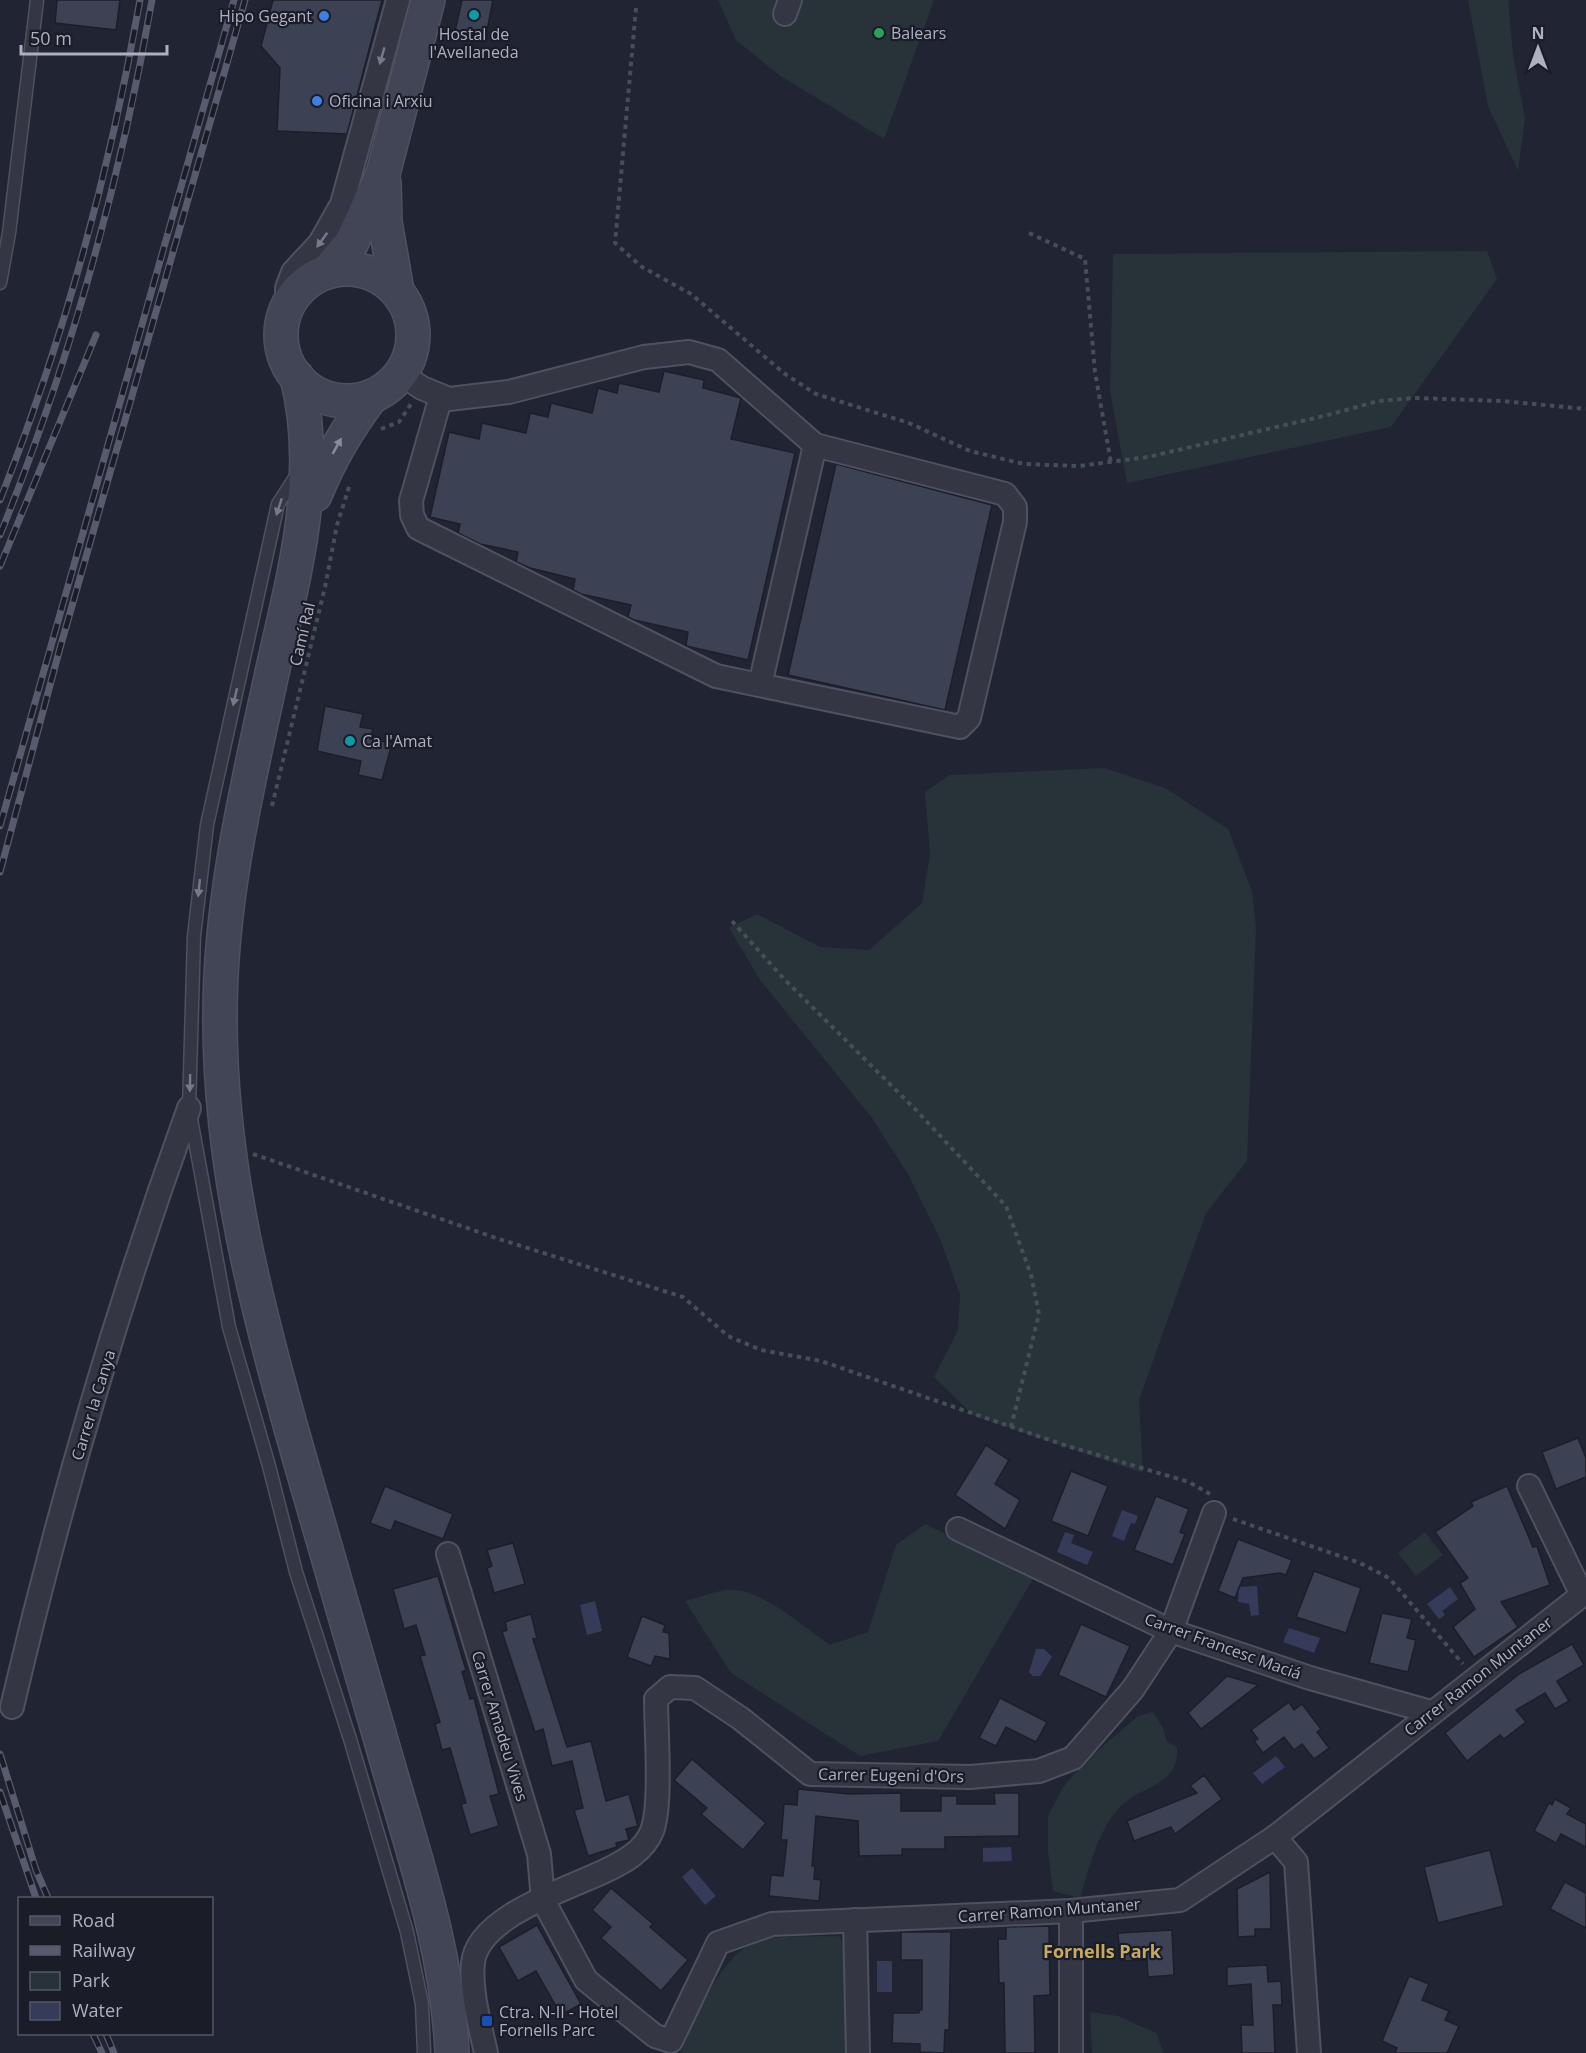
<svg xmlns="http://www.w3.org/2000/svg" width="1586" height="2053" font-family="'Open Sans',sans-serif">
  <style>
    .green { fill: #273338 }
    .water { fill: #363b59 }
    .building { fill: #3d4154; stroke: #1c1e2a; stroke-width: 1.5 }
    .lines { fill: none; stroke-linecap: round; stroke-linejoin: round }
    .lane-casing { stroke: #4e515f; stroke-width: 15 }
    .street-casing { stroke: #4e515f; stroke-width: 26 }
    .secondary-casing { stroke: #4e515f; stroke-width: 36 }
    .path { stroke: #444f56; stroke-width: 4; stroke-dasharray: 4.5 4.5; stroke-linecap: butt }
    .lane { stroke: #343644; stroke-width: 12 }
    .street { stroke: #343644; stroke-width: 22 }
    .secondary { stroke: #424556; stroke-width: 33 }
    .rail-casing { stroke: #585b6d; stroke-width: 7 }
    .rail { stroke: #1a1c28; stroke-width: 4.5; stroke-dasharray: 14; stroke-linecap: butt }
    .oneway { fill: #777989 }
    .oneway2 { fill: #888b9c }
    .culture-dot { fill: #0f9aa8; stroke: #1a1c28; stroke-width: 2 }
    .shop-dot { fill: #3f7fe0; stroke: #1a1c28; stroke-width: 2 }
    .leisure-dot { fill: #2e9e5b; stroke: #1a1c28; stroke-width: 2 }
    .transit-dot { fill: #1a4fb4; stroke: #1a1c28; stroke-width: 2 }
    .labels { text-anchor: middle; stroke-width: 4.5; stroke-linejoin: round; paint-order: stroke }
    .poi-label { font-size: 16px; fill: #aeb0c1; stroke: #1a1c28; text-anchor: start }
    .street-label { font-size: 16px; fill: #aeb0c1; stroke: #1a1c28 }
    .neighbourhood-label { font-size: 18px; font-weight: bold; fill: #c6a963; stroke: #1a1c28 }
  </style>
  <rect width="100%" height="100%" fill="#212433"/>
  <!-- green -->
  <g class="green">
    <polygon points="718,0 934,0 884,139 779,75 736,40"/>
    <polygon points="1468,0 1508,0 1513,55 1525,118 1518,171 1488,106"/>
    <polygon points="1487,251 1497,279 1391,427 1127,483 1110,391 1113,254"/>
    <polygon points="1105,768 1165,788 1228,829 1252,891 1256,928 1247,1161 1206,1213 1139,1400 1143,1473 974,1416 934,1377 958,1330 960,1295 941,1241 909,1176 872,1118 760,980 729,928 757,914 820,947 869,950 922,903 930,854 925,792 950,775"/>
    <path d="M925 1524 1034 1577 938 1741 860 1756 731 1673 685 1601C698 1598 712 1592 725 1590 758 1585 803 1627 830 1645L868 1632 896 1545Z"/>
    <polygon points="1425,1532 1443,1555 1416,1576 1398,1553"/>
    <path d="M1153 1712 1163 1728 1167 1742 1177 1747C1180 1787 1139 1785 1118 1809 1097 1833 1089 1869 1080 1898L1053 1891 1048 1852V1816L1063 1787 1088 1759 1138 1716Z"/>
    <path d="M839 1936C853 1956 849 2027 849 2053H679C696 2020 721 1950 761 1940 782 1935 816 1937 839 1936Z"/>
    <polygon points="1090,2012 1118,2016 1156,2033 1164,2053 1092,2053"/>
  </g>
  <!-- water -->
  <g class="water">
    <polygon points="1122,1510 1138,1516 1135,1524 1131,1523 1124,1541 1112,1536"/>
    <polygon points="1065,1532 1074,1535 1071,1543 1093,1552 1087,1565 1057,1552"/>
    <polygon points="1257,1586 1259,1615 1251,1616 1249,1604 1238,1602 1239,1587"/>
    <polygon points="1450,1587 1458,1599 1442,1611 1445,1615 1439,1619 1427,1604"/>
    <polygon points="595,1601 602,1631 587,1635 580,1605"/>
    <polygon points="1289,1628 1320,1638 1314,1653 1283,1642"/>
    <polygon points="1036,1649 1044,1649 1052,1657 1040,1676 1033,1676 1029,1672"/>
    <polygon points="1276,1756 1285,1767 1262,1784 1253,1773"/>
    <polygon points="1011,1847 1012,1861 983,1862 983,1848"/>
    <polygon points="692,1868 716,1896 705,1905 682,1877"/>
    <rect x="877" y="1961" width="15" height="31"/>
  </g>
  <!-- building -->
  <g class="building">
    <polygon points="57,0 120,0 116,30 55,23"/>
    <polygon points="273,0 382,0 347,134 277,131 280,68 261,46"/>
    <polygon points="462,0 493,0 486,36 455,31"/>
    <polygon points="664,371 704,380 703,388 741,398 731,439 795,453 748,660 686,646 688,632 634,620 628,617 631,605 581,594 573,590 575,579 530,568 516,562 518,552 480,544 458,533 460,524 430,517 449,432 479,439 482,423 526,433 530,413 548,417 551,403 592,413 598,388 617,393 619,383 659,392"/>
    <polygon points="836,464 992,505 945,710 788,675"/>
    <polygon points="325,706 363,714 360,727 373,729 370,739 392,743 382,780 358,775 361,761 317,751"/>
    <polygon points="1578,1438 1586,1458 1586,1477 1556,1489 1542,1452"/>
    <polygon points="986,1445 1009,1460 995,1484 1020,1500 1005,1529 955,1495"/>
    <polygon points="1071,1471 1108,1486 1088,1536 1051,1521"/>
    <polygon points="385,1486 453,1514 443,1539 395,1521 391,1531 370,1523"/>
    <polygon points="1507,1486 1533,1547 1537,1546 1550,1585 1501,1602 1518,1627 1474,1657 1453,1627 1475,1609 1460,1583 1468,1578 1435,1532 1473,1506 1471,1502"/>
    <polygon points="1156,1496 1189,1509 1180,1532 1185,1534 1173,1565 1134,1550"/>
    <polygon points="1238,1539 1292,1560 1286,1575 1280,1573 1243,1578 1235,1598 1218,1591"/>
    <polygon points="513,1543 525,1584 494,1593 487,1568 492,1566 487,1550"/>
    <polygon points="1314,1571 1361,1588 1346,1633 1296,1617"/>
    <polygon points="438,1576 466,1670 462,1672 470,1699 474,1698 499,1794 490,1796 499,1826 470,1835 461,1804 466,1803 450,1748 442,1750 435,1724 440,1722 420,1656 425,1655 416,1625 404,1629 393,1589"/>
    <polygon points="1382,1613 1412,1619 1407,1638 1416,1640 1408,1672 1369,1663"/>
    <polygon points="531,1614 537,1638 533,1639 567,1747 591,1741 606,1801 629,1794 638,1826 626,1829 629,1840 616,1843 617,1847 588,1856 574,1810 583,1808 572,1761 552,1766 543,1729 535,1732 502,1632 507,1630 505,1622"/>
    <polygon points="642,1616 665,1625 663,1632 669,1633 670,1659 655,1656 651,1666 627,1657"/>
    <polygon points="1081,1624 1130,1646 1106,1697 1058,1675"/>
    <polygon points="1572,1644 1584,1665 1557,1681 1569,1701 1555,1709 1545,1693 1516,1710 1526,1722 1504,1739 1500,1735 1467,1761 1445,1733 1519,1674"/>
    <polygon points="1227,1676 1258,1685 1201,1729 1188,1713"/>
    <polygon points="1000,1698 1047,1722 1036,1742 1006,1727 996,1746 979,1738"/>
    <polygon points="1289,1702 1294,1710 1302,1704 1321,1729 1317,1732 1329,1748 1314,1759 1302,1744 1294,1750 1284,1737 1263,1753 1254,1741 1258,1739 1251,1730"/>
    <polygon points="692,1759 766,1823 743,1850 701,1814 707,1808 674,1780"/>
    <polygon points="1204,1775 1222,1799 1175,1834 1171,1827 1134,1841 1127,1821 1197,1793 1190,1786"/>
    <polygon points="798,1789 849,1794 901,1793 901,1811 941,1811 941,1796 957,1796 957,1804 995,1804 994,1793 1019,1793 1019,1836 945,1837 945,1849 902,1849 902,1855 859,1856 858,1821 816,1816 812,1866 815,1866 814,1879 821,1880 819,1901 769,1896 771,1875 783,1876 787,1840 781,1840 784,1804 797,1805"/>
    <polygon points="1555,1799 1571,1808 1567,1814 1586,1824 1586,1847 1561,1834 1556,1843 1534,1831 1549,1803 1552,1805"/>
    <polygon points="1490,1850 1504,1906 1438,1923 1424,1867"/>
    <polygon points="1270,1872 1271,1929 1255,1929 1255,1936 1238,1937 1237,1889"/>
    <polygon points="1565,1882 1586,1893 1586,1928 1550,1909"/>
    <polygon points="611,1888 653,1924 650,1927 688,1960 661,1991 601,1938 611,1927 592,1910"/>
    <polygon points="537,1925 581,2004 561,2015 536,1971 518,1981 499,1947"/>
    <polygon points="1049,1926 1050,1995 1034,1996 1035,2053 1005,2053 1004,1983 999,1983 998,1939 1006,1939 1006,1927"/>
    <polygon points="1172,1930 1174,1975 1148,1977 1147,1960 1120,1961 1118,1933"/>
    <polygon points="901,1932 951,1932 949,2030 945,2030 944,2053 920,2052 920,2044 892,2043 893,2013 919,2013 919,2010 922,2010 922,1960 901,1960"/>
    <polygon points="1267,1965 1268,1982 1281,1981 1282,2005 1273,2005 1275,2053 1242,2053 1241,2025 1253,2025 1251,1984 1227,1986 1227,1967"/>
    <polygon points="1409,1976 1429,1984 1422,2000 1449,2011 1445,2020 1459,2026 1447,2053 1395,2053 1397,2048 1382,2041"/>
  </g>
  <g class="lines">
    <!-- lane casing -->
    <g class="lane-casing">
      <g id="lane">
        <polyline points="0,283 9,233 37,0"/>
        <polyline points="298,473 278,504 207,825 194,936 189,1108 229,1327 269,1466 296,1572 350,1739 407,1932 422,2004 424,2053"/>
      </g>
    </g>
    <!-- street casing -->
    <g class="street-casing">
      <g id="street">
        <polyline points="785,14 790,0"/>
        <polyline points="287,310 287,288 293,272 320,243 342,204 398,0"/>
        <polyline points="401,374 422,388 449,399 509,392 644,357 689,352 718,360 815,445 1005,494 1015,507 1015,522 969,718 960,727 716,676 418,528 412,515 411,501 441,396"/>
        <polyline points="760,685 815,445"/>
        <polyline points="1529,1486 1582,1595"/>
        <polyline points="958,1529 1171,1631 1310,1678 1431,1712"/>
        <polyline points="448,1554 539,1854 543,1900 586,1980 655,2036 671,2041 718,1943 772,1924 1071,1911 1180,1900 1275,1837 1586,1592"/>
        <path d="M12 1707C59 1505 118 1304 189 1108"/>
        <polyline points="1275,1837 1296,1862 1309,2053"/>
        <polyline points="1071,1911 1071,2053"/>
        <polyline points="855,1920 858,2053"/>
        <path d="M486 2053C480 2025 470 1992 473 1963 477 1917 567 1889 605 1871 624 1862 644 1851 652 1831 662 1805 656 1730 656 1699L670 1687 695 1688 740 1718 810 1774 970 1777 1039 1771 1073 1758 1133 1689 1171 1631 1214 1513"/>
      </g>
    </g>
    <!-- secondary casing -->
    <g class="secondary-casing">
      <g id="secondary">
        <polyline points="384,183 385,222 397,291"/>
        <circle cx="347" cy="335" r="66"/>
        <polyline points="327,272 352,242 383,174 428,0"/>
        <path d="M297 377C323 481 292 581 270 682 246 792 220 902 220 1014 219 1166 257 1309 298 1453 328 1558 359 1663 389 1768 416 1861 448 1955 452 2053"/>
        <path d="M315 495C330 458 348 427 372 396"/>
      </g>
    </g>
    <!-- path -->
    <g class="path">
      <polyline points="636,8 615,243 642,267 691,294 785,374 816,394 909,423 970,451 1024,464 1079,466 1148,457 1332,414 1378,401 1415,398 1502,401 1586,409"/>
      <polyline points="1029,233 1085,259 1095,372 1111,463"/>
      <polyline points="381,429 399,422 411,404"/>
      <polyline points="272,806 325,587 337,525 350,484"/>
      <polyline points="732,921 785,980 915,1109 1006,1206 1031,1275 1039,1314 1011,1427"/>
      <polyline points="253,1154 499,1239 683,1297 728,1336 761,1350 821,1361 1064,1445 1189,1482 1210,1494"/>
      <polyline points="1233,1519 1360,1563 1389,1578 1463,1664"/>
    </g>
    <!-- lane -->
    <use href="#lane" class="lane"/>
    <!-- street -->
    <use href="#street" class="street"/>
    <!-- secondary -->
    <use href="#secondary" class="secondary"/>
    <!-- rail casing -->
    <g class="rail-casing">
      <g id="rail">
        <path d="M0 500C64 339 110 171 140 0"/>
        <path d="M0 535C70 362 120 183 152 0"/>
        <polyline points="0,566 96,335"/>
        <polyline points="0,826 234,0"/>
        <polyline points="0,872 60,648 245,0"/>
        <polyline points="0,1754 36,1870 48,1898"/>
        <polyline points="0,1792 36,1898"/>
        <polyline points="93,2034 102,2053"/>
        <polyline points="106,2034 114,2053"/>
      </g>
    </g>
    <!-- rail -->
    <use href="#rail" class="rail"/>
  </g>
  <!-- one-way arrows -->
  <defs><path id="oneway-solid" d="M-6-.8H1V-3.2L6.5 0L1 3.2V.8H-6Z" transform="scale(1.5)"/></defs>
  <g class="oneway">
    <use href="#oneway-solid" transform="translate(382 56) rotate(106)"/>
    <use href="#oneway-solid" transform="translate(322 240) rotate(126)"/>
    <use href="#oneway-solid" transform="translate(279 507) rotate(108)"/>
    <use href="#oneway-solid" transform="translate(235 697) rotate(103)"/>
    <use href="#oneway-solid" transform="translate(199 888) rotate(96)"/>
    <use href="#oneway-solid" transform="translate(190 1083) rotate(91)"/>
  </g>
  <use class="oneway2" href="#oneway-solid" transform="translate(337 446) rotate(-61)"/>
  <!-- markers -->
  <g class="culture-dot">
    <circle cx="474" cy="15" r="6"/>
    <circle cx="350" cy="741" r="6"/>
  </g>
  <g class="shop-dot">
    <circle cx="324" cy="16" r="6"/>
    <circle cx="317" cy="101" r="6"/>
  </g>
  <circle class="leisure-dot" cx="879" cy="33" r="6"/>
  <rect class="transit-dot" x="481" y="2015" width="12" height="12" rx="3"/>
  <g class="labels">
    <!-- poi labels -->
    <g class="poi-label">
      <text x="312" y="22" text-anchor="end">Hipo Gegant</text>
      <text x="891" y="39">Balears</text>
      <text x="474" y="40" text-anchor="middle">Hostal de<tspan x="474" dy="18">l'Avellaneda</tspan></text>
      <text x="329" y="107">Oficina i Arxiu</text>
      <text x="362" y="747">Ca l'Amat</text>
      <text x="499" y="2018">Ctra. N-II - Hotel<tspan x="499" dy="18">Fornells Parc</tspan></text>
    </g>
    <!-- street labels -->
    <g class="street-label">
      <text transform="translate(302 634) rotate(-77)" y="6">Camí Ral</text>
      <text transform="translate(93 1405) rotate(-73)" y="6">Carrer la Canya</text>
      <text transform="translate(1223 1646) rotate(20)" y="6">Carrer Francesc Maciá</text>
      <text transform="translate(1478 1676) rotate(-38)" y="6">Carrer Ramon Muntaner</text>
      <text transform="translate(500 1726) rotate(73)" y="6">Carrer Amadeu Vives</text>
      <text transform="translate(891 1775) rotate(1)" y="6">Carrer Eugeni d'Ors</text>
      <text transform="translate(1049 1910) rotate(-4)" y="6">Carrer Ramon Muntaner</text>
    </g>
    <!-- neighbourhood labels -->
    <g class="neighbourhood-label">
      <text x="1102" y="1958">Fornells Park</text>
    </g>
  </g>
  <!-- legend -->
  <rect x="18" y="1897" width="195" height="138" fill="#1a1c28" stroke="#555765" stroke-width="1.5"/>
  <rect x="30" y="1916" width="30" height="9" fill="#424556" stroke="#555765" stroke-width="1.5"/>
  <text x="72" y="1927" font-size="18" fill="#aeb0c1">Road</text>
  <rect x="30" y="1946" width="30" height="9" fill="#585b6d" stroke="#555765" stroke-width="1.5"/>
  <text x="72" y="1957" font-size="18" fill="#aeb0c1">Railway</text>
  <rect x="30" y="1972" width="30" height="18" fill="#273338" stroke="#555765" stroke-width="1.5"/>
  <text x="72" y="1987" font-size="18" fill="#aeb0c1">Park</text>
  <rect x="30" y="2002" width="30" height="18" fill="#363b59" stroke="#555765" stroke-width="1.5"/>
  <text x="72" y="2017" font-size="18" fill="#aeb0c1">Water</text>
  <!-- north arrow -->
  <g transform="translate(1538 48)" stroke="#1a1c28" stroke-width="4.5" paint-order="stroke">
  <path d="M0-4.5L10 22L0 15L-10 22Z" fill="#aeb0c1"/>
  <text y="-9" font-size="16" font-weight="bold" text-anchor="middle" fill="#aeb0c1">N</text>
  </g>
  <!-- scale -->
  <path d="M21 45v9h146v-9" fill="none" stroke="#aeb0c1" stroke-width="3"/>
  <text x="30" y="45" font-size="18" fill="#aeb0c1" stroke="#1a1c28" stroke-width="4.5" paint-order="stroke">50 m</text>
</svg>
